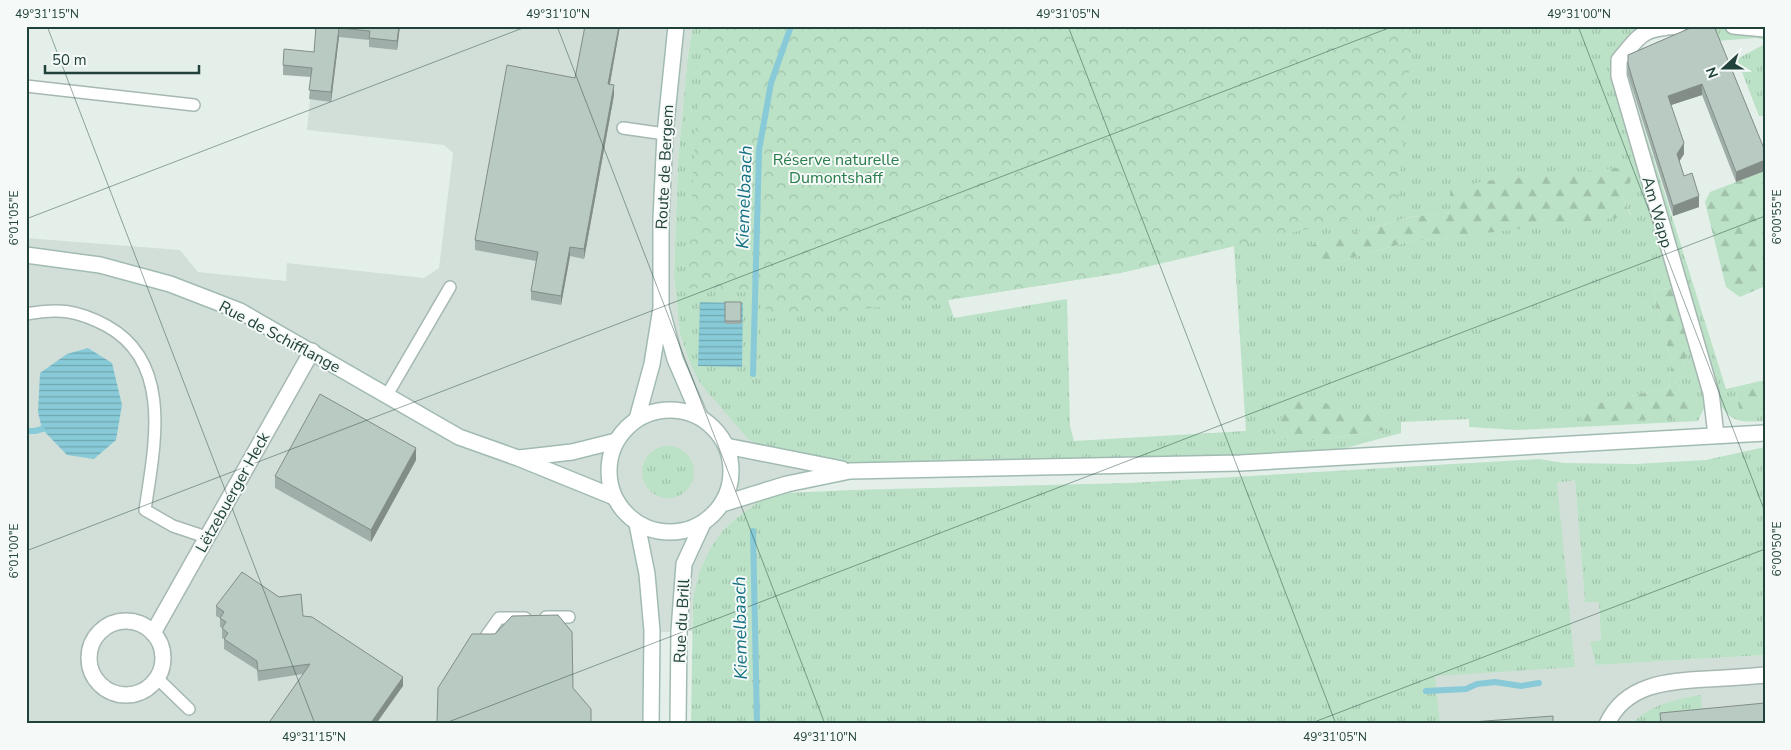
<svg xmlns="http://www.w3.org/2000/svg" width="1791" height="750" font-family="'Nunito Sans',sans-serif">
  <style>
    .built { fill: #d2dfd9 }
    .grass { fill: url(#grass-tufts); fill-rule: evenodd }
    .forest { fill: url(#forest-firs) }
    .park { fill: url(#park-crowns) }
    .water { fill: url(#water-rules) }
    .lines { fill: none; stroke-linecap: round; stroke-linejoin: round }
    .stream { stroke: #88cad8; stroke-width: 6 }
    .service-casing { stroke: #a6b8b2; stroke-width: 14 }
    .minor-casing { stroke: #a6b8b2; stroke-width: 18 }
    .secondary-casing { stroke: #a1bbb2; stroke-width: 18 }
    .service { stroke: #fff; stroke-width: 11 }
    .minor { stroke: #fff; stroke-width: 15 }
    .secondary { stroke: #fff; stroke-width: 15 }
    .wall { fill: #9faea8 }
    .shaded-wall { fill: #828d88 }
    .building { fill: #b9cac3; stroke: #828d88 }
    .ticks { fill: none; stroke: #21423a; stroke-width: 1; stroke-opacity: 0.45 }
    .labels { text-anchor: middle; stroke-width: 4; stroke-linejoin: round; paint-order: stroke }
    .park-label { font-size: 16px; fill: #287d4a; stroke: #f5faf8 }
    .street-label { font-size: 16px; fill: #21423a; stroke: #f5faf8 }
    .water-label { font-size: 18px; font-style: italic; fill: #167084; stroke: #f5faf8 }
    .neatline { fill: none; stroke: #21423a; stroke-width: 2 }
    .ticks-label { font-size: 12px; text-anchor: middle; fill: #21423a }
  </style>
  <defs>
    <pattern id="grass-tufts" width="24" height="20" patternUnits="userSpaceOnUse" patternTransform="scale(1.25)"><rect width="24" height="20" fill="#bbe1c6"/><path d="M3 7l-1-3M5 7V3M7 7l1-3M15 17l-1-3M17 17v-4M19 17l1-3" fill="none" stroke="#a0c2ab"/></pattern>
    <pattern id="forest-firs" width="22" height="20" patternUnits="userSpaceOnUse" patternTransform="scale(1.25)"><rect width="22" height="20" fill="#bbe1c6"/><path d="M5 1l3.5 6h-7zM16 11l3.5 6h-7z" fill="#a0c2ab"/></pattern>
    <pattern id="park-crowns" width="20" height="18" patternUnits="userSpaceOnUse" patternTransform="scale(1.25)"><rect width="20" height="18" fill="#bbe1c6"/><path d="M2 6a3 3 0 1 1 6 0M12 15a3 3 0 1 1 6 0" fill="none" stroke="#a0c2ab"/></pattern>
    <pattern id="water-rules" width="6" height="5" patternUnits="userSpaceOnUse" patternTransform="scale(1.25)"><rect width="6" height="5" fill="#88cad8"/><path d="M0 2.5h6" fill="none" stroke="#6fa6b0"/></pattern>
  </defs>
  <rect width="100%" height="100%" fill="#e4efea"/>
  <!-- built -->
  <g class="built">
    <polygon points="317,26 693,26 688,55 678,160 674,275 680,334 689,360 850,471 787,484 786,493 760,501 741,514 724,529 693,599 692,631 644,633 643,724 26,724 26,238 180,250 198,272 286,281 287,263 424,278 439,268 453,153 444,145 307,130"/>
    <polygon points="1575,480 1585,601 1599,602 1601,640 1591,642 1596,665 1765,655 1765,724 1392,724 1557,483"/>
  </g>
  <!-- grass -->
  <g class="grass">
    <path d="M693 26H1765V40L1756 38 1716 41 1679 33 1654 37 1632 52 1625 67 1726 389 1735 387 1740 412 1765 413V421C1730 423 1732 420 1711 393L1698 421 1518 430 1469 427V419L1401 422V433L1305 459 850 471 787 459 748 439 700 383 689 360 680 334 674 275 678 160 688 55ZM1620 192 1631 215 1408 242 1336 262 1310 246 1410 217ZM1234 246 1246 431 1074 441 1070 426 1067 299 954 318 948 300 1120 273ZM1679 286 1692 328 1679 388 1697 403 1582 422 1581 407 1668 388 1672 364 1653 291ZM1272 430H1385L1321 440H1278Z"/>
    <polygon points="1765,44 1765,116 1759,116 1737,59"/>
    <circle cx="668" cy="472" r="26"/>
    <polygon points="1765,447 1765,655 1596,665 1590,642 1601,640 1599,602 1585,602 1575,480 1557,483 1575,667 1435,676 1440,724 691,724 693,599 699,573 710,549 724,529 741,514 760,501 786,493 852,490 1129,483 1539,459 1564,463 1635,464 1706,460"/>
    <path d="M1701 695 1702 710 1673 724H1632C1649 705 1676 699 1701 695Z"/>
  </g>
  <!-- forest -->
  <g class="forest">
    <polygon points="1629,167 1632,179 1620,192 1631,216 1408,242 1336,262 1314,262 1309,246 1411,217 1451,212 1450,190 1484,181"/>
    <polygon points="1765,171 1765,286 1740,297 1726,287 1705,202 1710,192"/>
    <polygon points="1680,286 1692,328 1679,388 1697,403 1695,413 1685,418 1582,422 1580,407 1668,388 1672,364 1653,291"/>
    <polygon points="1765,380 1765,413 1740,413 1735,387"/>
    <polygon points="1298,397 1385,417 1385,430 1321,440 1278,440 1272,430"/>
  </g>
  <!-- park -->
  <polygon class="park" points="707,26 1413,26 1397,208 1120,273 948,300 766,319 766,294 688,288 695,133"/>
  <!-- water -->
  <g class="water">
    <polygon points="700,302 743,303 742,367 698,366"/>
    <polygon points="88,348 112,363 122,405 116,440 94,459 67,455 42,429 38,412 40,373 67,354"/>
  </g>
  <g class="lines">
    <!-- stream -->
    <g class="stream">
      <polyline points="753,374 759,150 771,83 791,26"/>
      <polyline points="26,431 35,431 42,429"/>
      <polyline points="753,531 757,724"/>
      <polyline points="1426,691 1466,689 1477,684 1495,682 1521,686 1539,683"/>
    </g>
    <!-- service casing -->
    <g class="service-casing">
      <g id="service">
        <polyline points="26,86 194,105"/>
        <polyline points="623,128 665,134"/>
        <path d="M26 314C59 308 77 310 107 326 174 363 154 448 145 510L173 526 206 537"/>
        <polyline points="387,395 450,287"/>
        <polyline points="546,617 569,617"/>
        <polyline points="487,635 499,618 525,618"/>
        <polyline points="158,679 189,709"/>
      </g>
    </g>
    <!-- minor casing -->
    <g class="minor-casing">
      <g id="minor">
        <path d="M1678 26C1641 29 1642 33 1619 60V76L1711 393 1716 435"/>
        <polyline points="1733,26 1765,29"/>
        <circle cx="126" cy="658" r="37"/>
        <polyline points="153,633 312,351"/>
        <path d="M1607 724C1625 684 1668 681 1707 679 1726 678 1745 677 1765 675"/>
      </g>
    </g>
    <!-- secondary casing -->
    <g class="secondary-casing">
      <g id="secondary">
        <polyline points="26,255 100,265 170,284 240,311 459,437 518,458 614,497"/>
        <polyline points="662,311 675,359 700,417"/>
        <circle cx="670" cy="471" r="61"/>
        <polyline points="637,419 652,364 661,308 661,219 665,134 676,26"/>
        <polyline points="726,446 842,469"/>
        <polyline points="519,458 572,452 616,441"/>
        <polyline points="722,504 787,484 850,471 1240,463 1765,433"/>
        <polyline points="637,524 647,574 652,631 651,724"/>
        <polyline points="678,724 679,631 684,564 703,523"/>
      </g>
    </g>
    <!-- service -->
    <use href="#service" class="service"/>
    <!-- minor -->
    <use href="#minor" class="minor"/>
    <!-- secondary -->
    <use href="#secondary" class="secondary"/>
  </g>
  <!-- wall -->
  <g class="wall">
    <polygon points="316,26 400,26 397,50 369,47 369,40 339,37 331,102 309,99 311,77 283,75 283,65 314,52"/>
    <polygon points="620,26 610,84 614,95 584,259 570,256 561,305 531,300 531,291 536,261 475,250 475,240 575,78"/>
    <polygon points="1695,26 1765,151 1736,182 1702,95 1671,105 1684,154 1679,161 1684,176 1699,207 1673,216 1628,75 1628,55"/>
    <rect x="725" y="302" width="16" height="22"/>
    <polygon points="416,460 371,542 275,488 275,476"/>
    <polygon points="216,606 303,616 403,686 303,674 258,681 257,670 224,649 224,639 222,638 222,628 220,627 220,618 216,616"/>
  </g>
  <!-- shaded-wall -->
  <g class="shaded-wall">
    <polygon points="399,26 400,26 397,50 397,41"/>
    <polygon points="619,26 620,26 608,94 608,84"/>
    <polygon points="339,28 339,37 331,102 331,92"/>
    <polygon points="1702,84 1702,95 1668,106 1668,96"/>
    <polygon points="614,85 614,95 584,259 584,249"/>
    <polygon points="1684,143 1684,154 1677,165 1677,154"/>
    <polygon points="1765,160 1765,171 1736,182 1736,172"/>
    <polygon points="1699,196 1699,207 1673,216 1673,206"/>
    <polygon points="570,247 570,256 561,305 561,296"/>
    <polygon points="416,448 416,460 371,542 371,530"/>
    <polygon points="403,677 403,686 376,724 370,724"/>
  </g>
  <!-- building -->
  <g class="building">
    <polygon points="316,26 399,26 397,41 369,38 370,31 339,28 331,92 309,90 312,68 283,65 284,49 314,52"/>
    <polygon points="585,26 619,26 608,84 614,85 584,249 570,247 561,296 531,291 538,252 475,240 507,65 575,78"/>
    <polygon points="1695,26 1714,26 1765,151 1765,160 1736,172 1702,84 1668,96 1684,143 1677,154 1684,176 1692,173 1699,196 1673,206 1633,81 1628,64 1628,55"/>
    <rect x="725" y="302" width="16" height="19"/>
    <polygon points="320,394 416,448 371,530 275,476"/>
    <polygon points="242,572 279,597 301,594 303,616 312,617 403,677 370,724 268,724 310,664 258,671 257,661 224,639 228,633 222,628 226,622 220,618 224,612 216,606"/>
    <polygon points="558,615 572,632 573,688 591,709 591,724 437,724 438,688 472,634 495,634 512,616"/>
    <polygon points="1765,703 1765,724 1661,724 1660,713"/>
    <polygon points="1553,716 1553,724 1458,724 1458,723"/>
  </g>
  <!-- ticks -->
  <path class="ticks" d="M47 26 315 724M557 26 825 724M1068 26 1336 724M1578 26 1765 512M26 219 528 26M26 551 1394 26M443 724 1765 216M1309 724 1765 549"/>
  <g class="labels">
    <!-- park labels -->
    <g class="park-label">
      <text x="836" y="165">Réserve naturelle<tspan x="836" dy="18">Dumontshaff</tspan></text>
    </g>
    <!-- street labels -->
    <g class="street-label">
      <text transform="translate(664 167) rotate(-87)" y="6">Route de Bergem</text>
      <text transform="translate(1658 212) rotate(74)" y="6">Am Wapp</text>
      <text transform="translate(280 336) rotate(28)" y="6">Rue de Schifflange</text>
      <text transform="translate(232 492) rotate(-61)" y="6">Lëtzebuerger Heck</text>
      <text transform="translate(681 621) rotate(-87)" y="6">Rue du Brill</text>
    </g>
    <!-- water labels -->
    <g class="water-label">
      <text transform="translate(744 197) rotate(-88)" y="6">Kiemelbaach</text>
      <text transform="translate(740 628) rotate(-91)" y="6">Kiemelbaach</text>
    </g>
  </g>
  <!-- border -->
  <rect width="1791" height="750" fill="none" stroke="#f5faf8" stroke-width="55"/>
  <!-- north arrow -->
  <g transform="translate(1724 68) rotate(249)" stroke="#f5faf8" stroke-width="4" paint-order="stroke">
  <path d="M0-4L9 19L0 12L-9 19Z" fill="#21423a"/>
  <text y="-8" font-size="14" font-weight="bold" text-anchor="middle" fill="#21423a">N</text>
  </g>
  <!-- scale -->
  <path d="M45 65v8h154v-8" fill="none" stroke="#21423a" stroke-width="2.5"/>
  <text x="52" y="65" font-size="15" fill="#21423a" stroke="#f5faf8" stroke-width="4" paint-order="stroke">50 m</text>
  <rect x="28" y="28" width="1736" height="694" class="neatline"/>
  <g class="ticks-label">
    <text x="47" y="18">49°31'15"N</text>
    <text x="558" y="18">49°31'10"N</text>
    <text x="1068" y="18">49°31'05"N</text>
    <text x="1579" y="18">49°31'00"N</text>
    <text transform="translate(1777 217) rotate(-90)" y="4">6°00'55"E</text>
    <text transform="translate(14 218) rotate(-90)" y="4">6°01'05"E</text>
    <text transform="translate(1777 549) rotate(-90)" y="4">6°00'50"E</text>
    <text transform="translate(14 551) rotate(-90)" y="4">6°01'00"E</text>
    <text x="314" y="741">49°31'15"N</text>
    <text x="825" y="741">49°31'10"N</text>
    <text x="1335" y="741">49°31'05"N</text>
  </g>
</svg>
